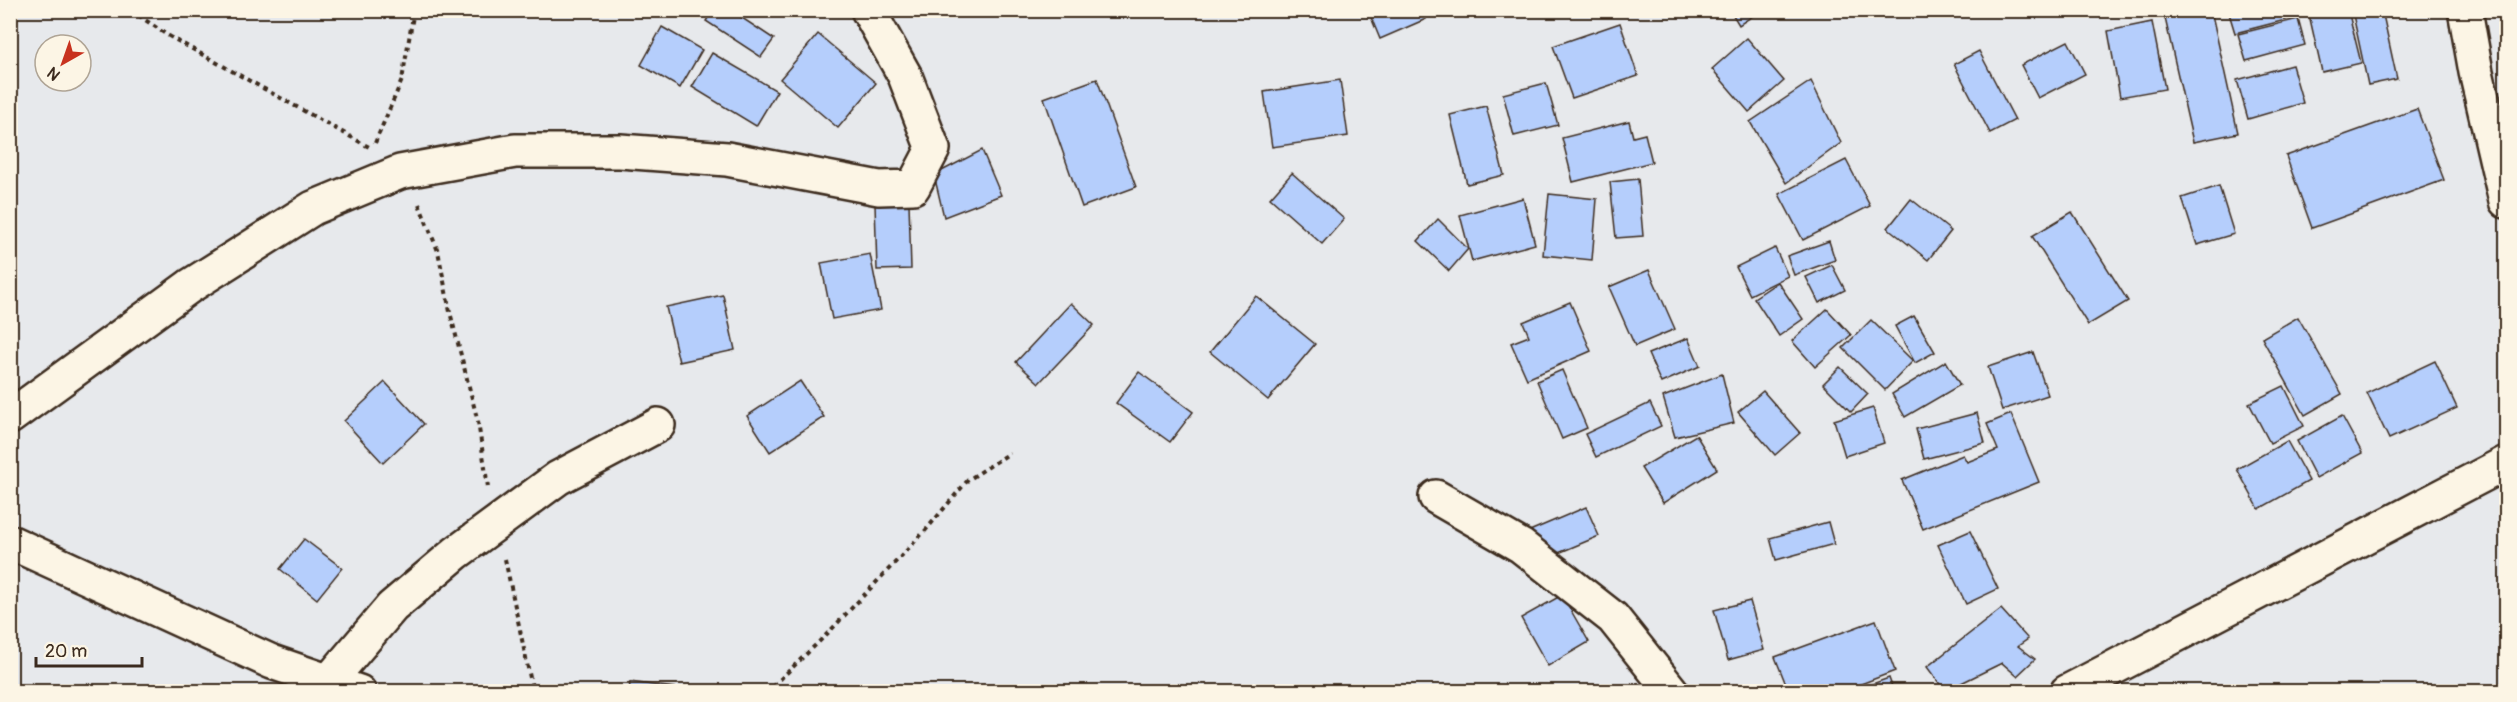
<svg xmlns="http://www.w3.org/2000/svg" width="2517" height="702" font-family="Pangolin,sans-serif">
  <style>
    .building { fill: #b5cefc; stroke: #3b2a1e; stroke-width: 1.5 }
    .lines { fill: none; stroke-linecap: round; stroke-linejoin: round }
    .minor-casing { stroke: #3b2a1e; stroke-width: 38 }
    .major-casing { stroke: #3b2a1e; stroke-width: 38 }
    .path { stroke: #3b2a1e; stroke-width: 4; stroke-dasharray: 4.5 4.5; stroke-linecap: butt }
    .minor { stroke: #fcf5e5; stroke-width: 33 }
    .major { stroke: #fcf5e5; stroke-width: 33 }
  </style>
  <rect width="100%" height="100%" fill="#e7e9ec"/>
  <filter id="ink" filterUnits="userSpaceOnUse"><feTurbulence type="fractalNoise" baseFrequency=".0167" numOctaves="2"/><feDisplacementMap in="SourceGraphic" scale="12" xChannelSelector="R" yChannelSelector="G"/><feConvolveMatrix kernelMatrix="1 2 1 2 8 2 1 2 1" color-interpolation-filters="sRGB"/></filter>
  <g filter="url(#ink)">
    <!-- building -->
    <g class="building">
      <polygon points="713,10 730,10 774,39 761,57 706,21"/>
      <polygon points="1368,10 1422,10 1426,19 1380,39"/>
      <polygon points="1730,10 1762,10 1739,25"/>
      <polygon points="2198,10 2211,10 2238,133 2193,142 2165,18"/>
      <polygon points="2228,10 2295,10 2297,17 2235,33"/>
      <polygon points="2308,10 2348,10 2361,63 2322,72"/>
      <polygon points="2352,10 2382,10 2397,79 2368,85"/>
      <polygon points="2298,19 2305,45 2246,61 2238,34"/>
      <polygon points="2152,22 2165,89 2120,97 2108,31"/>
      <polygon points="1620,23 1638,76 1572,98 1553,46"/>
      <polygon points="662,27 702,50 680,88 641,65"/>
      <polygon points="818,34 876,83 838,128 780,79"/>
      <polygon points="1747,38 1784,81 1749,112 1712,69"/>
      <polygon points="2068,41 2085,74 2038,98 2021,65"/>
      <polygon points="1979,51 2015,120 1990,133 1954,64"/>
      <polygon points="712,53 777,91 756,126 692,87"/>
      <polygon points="2292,65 2303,103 2248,119 2237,80"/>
      <polygon points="1097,79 1136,187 1082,207 1044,98"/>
      <polygon points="1340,80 1348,136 1272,147 1264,92"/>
      <polygon points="1811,81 1841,143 1786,183 1750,122"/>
      <polygon points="1546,83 1558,125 1514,136 1503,94"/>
      <polygon points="1486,106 1504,175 1467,184 1450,115"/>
      <polygon points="2417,109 2444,180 2312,228 2286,156"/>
      <polygon points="1629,121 1633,137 1645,134 1652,162 1573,182 1562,138"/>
      <polygon points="982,150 1001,195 944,217 934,175"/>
      <polygon points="1846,160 1870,206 1803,240 1779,194"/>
      <polygon points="1292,173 1344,219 1322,244 1270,198"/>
      <polygon points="1638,179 1643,236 1616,238 1610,182"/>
      <polygon points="2219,186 2234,234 2197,245 2182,198"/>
      <polygon points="1549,194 1597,199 1592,260 1543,255"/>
      <polygon points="1523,198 1535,244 1472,261 1460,215"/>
      <polygon points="1911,199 1951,231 1928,260 1888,228"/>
      <polygon points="909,203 911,269 877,270 875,204"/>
      <polygon points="2072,212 2128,301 2088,325 2032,236"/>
      <polygon points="1438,219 1468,249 1449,271 1418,241"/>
      <polygon points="1829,241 1835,260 1794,275 1787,256"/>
      <polygon points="1775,248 1788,276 1750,295 1736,267"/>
      <polygon points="870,254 881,310 832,319 821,263"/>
      <polygon points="1832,265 1845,290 1819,303 1806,277"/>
      <polygon points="1649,270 1675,329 1635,346 1609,287"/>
      <polygon points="1778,282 1803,319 1779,336 1754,298"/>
      <polygon points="723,295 735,350 679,362 666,307"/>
      <polygon points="1256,296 1315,344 1268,400 1210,352"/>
      <polygon points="1570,302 1591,351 1527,379 1511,343 1529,336 1523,322"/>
      <polygon points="1071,303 1094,325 1039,383 1016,362"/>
      <polygon points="1827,309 1851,335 1815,367 1792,341"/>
      <polygon points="1914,316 1935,352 1915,363 1895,326"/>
      <polygon points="2298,317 2342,394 2305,415 2262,338"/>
      <polygon points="1871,320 1913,361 1885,390 1843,348"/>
      <polygon points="1688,338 1700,366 1661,383 1648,354"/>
      <polygon points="2033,352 2048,395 2002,410 1988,367"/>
      <polygon points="1946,361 1960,385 1905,417 1892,394"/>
      <polygon points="2435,361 2457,408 2389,439 2367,393"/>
      <polygon points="1840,367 1868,394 1851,412 1823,384"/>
      <polygon points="1562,370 1587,428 1562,439 1537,381"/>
      <polygon points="1139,372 1193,412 1170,442 1116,403"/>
      <polygon points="1722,374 1734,423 1675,437 1663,397"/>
      <polygon points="800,381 824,417 770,452 747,416"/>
      <polygon points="385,382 424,424 383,463 344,421"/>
      <polygon points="2284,386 2304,426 2270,443 2249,403"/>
      <polygon points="1763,391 1800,433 1775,455 1738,412"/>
      <polygon points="1650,403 1661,426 1596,457 1585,434"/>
      <polygon points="1873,408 1884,443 1845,456 1834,420"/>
      <polygon points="1977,413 1985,443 1924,459 1916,429"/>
      <polygon points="2011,414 2039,482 1923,529 1902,480 1963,455 1967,462 1998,450 1987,424"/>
      <polygon points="2342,416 2362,453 2316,478 2297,441"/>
      <polygon points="1696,435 1717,469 1663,503 1641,468"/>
      <polygon points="2287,441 2309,481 2259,509 2237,469"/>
      <polygon points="1586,507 1599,536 1537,562 1525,533"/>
      <polygon points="1828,522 1834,544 1776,560 1770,538"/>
      <polygon points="1970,531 1998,589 1966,604 1938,545"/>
      <polygon points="304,539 342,568 317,599 280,569"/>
      <polygon points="1562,595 1589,642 1548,666 1521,618"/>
      <polygon points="1750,601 1764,650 1728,660 1714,610"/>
      <polygon points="2001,609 2028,639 2018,646 2035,659 2017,676 2002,663 1945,691 1927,667"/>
      <polygon points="1876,620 1895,671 1840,692 1789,692 1775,657"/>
      <polygon points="1889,678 1894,692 1850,692"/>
      <polygon points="630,682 675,688 674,692 629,692"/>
    </g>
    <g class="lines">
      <!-- minor casing -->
      <g class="minor-casing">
        <g id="minor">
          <polyline points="10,417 190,286 313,208 400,172 515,151 620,151 727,159 879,188 913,187 933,149 905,76 868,10"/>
          <polyline points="1436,497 1521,546 1613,618 1672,692"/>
          <polyline points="329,681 392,607 456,553 558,478 658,425"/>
          <polyline points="2067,692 2506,463"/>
        </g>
      </g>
      <!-- major casing -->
      <g class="major-casing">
        <g id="major">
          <polyline points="2465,10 2476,72 2506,201"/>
          <polyline points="10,542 272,662 359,692"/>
        </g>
      </g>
      <!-- path -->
      <g class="path">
        <polyline points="131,10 167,35 369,147"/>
        <polyline points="375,143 402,80 414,10"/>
        <polyline points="419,204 438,251 450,312 478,422 488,487"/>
        <polyline points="505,559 533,692"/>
        <polyline points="767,692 828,633 925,531 968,480 1010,453"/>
      </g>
      <!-- minor -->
      <use href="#minor" class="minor"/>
      <!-- major -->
      <use href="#major" class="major"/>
    </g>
  </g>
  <!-- margin -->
  <rect width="2517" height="702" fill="none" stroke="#fcf5e5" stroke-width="36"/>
  <rect x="18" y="18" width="2481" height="666" fill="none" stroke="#3b2a1e" stroke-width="2" filter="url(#ink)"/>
  <!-- north arrow -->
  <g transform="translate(63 63) rotate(220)"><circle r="28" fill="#fcf5e5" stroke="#afa495" stroke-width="1.5"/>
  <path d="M0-4.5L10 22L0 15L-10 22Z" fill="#c8321e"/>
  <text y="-9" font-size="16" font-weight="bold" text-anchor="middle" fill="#3b2a1e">N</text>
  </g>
  <!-- scale -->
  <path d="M36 657v9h106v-9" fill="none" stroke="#3b2a1e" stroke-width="3"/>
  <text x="45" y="657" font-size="18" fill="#3b2a1e" stroke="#fcf5e5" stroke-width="4.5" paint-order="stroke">20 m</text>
</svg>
